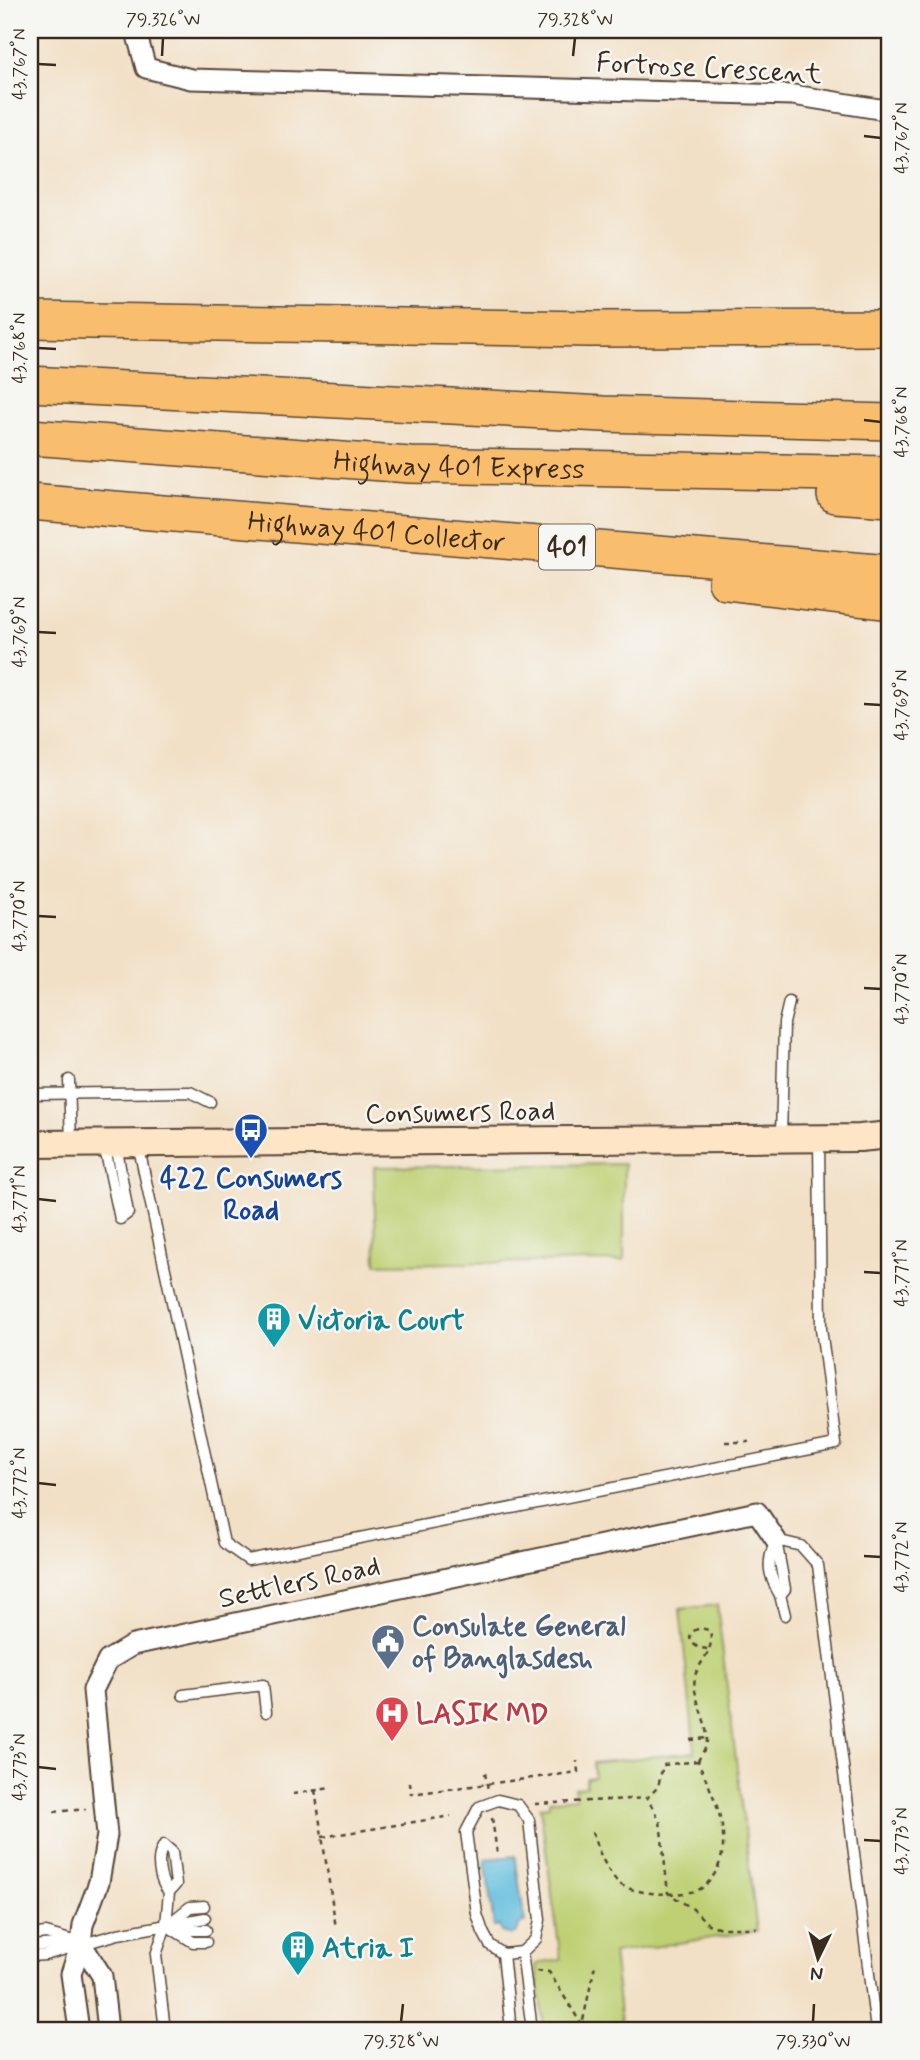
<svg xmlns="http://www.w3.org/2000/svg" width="920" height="2060" font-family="Mynerve,sans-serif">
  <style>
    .green { fill: #bed073; stroke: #7c7d48; stroke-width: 2 }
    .water { fill: #5fbcdd; stroke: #4d737e; stroke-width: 2 }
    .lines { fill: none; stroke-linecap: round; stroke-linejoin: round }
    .lane-casing { stroke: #564537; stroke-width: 13 }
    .street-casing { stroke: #564537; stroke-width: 23 }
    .secondary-casing { stroke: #564537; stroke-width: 30 }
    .highway-casing { stroke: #564537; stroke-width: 38 }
    .path { stroke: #564537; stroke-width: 2.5; stroke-dasharray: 5 5; stroke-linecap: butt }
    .lane { stroke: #fff; stroke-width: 10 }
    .street { stroke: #fff; stroke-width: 19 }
    .secondary { stroke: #fde5c5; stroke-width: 26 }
    .highway { stroke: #f9be6d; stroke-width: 35 }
    .ticks { fill: none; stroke: #3b2a1e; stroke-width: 2.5 }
    .labels { text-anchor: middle; stroke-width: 5; stroke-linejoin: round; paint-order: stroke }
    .shield { fill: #f6f6f2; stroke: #73675e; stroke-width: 2 }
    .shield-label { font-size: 26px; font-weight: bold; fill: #3b2a1e }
    .street-label { font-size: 28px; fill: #3b2a1e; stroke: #f6f6f2 }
    .transit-label { font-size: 28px; font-weight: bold; fill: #164399; stroke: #f6f6f2 }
    .culture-label { font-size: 28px; font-weight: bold; fill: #0d838f; stroke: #f6f6f2; text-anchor: start }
    .service-label { font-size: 28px; font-weight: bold; fill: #4e5e75; stroke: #f6f6f2; text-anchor: start }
    .health-label { font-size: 28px; font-weight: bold; fill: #be3a42; stroke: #f6f6f2; text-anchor: start }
    .neatline { fill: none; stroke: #3b2a1e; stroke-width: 2.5 }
    .ticks-label { font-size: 18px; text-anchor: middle; fill: #3b2a1e }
  </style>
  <rect width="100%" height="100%" fill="#f6f6f2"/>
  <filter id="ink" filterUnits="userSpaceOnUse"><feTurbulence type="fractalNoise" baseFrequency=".0143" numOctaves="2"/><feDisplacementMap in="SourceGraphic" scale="14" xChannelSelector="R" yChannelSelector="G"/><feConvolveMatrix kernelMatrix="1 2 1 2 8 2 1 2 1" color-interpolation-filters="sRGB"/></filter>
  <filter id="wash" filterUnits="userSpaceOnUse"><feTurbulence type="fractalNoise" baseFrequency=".00686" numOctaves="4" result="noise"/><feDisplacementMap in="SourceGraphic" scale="28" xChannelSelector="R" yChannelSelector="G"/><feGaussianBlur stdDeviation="1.57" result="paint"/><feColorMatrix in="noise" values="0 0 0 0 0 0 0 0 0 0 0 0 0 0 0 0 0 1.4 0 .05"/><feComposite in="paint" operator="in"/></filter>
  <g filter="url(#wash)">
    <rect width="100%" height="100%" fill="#f2e0c6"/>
    <!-- green -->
    <g class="green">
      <polygon points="624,1164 624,1261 376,1264 374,1167"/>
      <polygon points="717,1605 757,1931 613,1953 622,2030 544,2030 536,1964 561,1960 540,1807 549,1806 549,1801 576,1798 574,1788 586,1786 586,1778 594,1777 593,1763 695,1752 680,1609"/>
    </g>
    <!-- water -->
    <polygon class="water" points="515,1856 525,1923 521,1923 516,1933 511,1935 501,1932 499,1926 494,1927 485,1859"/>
  </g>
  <g filter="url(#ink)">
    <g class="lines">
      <!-- lane casing -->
      <g class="lane-casing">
        <g id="lane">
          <polyline points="69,1080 71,1143"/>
          <polyline points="30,1094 190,1092 210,1102"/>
          <polyline points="781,1137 784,1023 789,1002"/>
          <polyline points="104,1144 120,1219 128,1213 116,1144"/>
          <polyline points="138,1144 224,1543 248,1560 836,1444 821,1328 819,1139"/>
          <polyline points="776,1540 801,1546 818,1565 876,2030"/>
          <path d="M776 1540 785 1589 780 1595C768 1575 766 1562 776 1540Z"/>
          <polyline points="780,1595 785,1615"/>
          <polyline points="183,1695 263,1685 266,1712"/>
          <polygon points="498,1800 518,1805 529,1820 540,1920 536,1939 522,1952 503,1954 490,1945 483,1932 477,1914 466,1832 479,1807"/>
          <polyline points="170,1923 190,1907 204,1906"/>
          <polyline points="166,1925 193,1942 206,1942"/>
          <polyline points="174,1927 190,1930 206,1930"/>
          <polyline points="30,1935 46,1933 80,1943"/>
          <polyline points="30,1946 70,1943"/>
          <polyline points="522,1952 532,2030"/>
          <polyline points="503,1954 511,2030"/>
          <polyline points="30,1956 45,1955 118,1934 205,1918"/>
          <path d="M165 2030 156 1955 166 1925 169 1892 176 1884 172 1852 164 1845C155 1858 159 1881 169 1892"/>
        </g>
      </g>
      <!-- street casing -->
      <g class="street-casing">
        <g id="street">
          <polyline points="138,30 138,39 146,68 191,79 793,95 879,109 890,107"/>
          <polyline points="81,1943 102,1976 108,2030"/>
          <polyline points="79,2030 71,1974 81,1943 83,1925 99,1882 107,1835 93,1690 108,1660 133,1645 757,1512 776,1540"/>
        </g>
      </g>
      <!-- secondary casing -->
      <g class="secondary-casing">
        <polyline id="secondary" points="30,1144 860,1138 890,1135"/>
      </g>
      <!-- highway casing -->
      <g class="highway-casing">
        <g id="highway">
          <polyline points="30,320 589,329 890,328"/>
          <polyline points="30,384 603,414 890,422"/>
          <path id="s1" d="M30 437 410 465 890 474"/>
          <polyline points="835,495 890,499"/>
          <path id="s2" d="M30 502 890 573"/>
          <polyline points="726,582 890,602"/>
        </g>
      </g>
      <!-- path -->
      <g class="path">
        <polyline points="725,1442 749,1442"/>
        <polyline points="690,1740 707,1738"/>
        <polyline points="698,1761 663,1765 658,1787 647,1798 660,1821 668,1893 693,1909 708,1924 721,1928 757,1928"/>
        <path d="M698 1761C701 1755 706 1748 707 1741 708 1719 691 1697 695 1676 699 1661 717 1649 709 1630L700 1628 693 1631 690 1638C694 1647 698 1648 708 1649"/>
        <polyline points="485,1773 488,1790"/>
        <polyline points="410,1782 411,1794 578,1772 577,1761"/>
        <polyline points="315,1790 336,1928"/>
        <polyline points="293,1794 330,1788"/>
        <polyline points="535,1804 647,1798"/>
        <polyline points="54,1812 86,1809"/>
        <polyline points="492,1818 497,1853"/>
        <path d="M592 1832C597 1848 607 1873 620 1884 634 1895 685 1897 700 1889 711 1883 720 1867 722 1854 728 1822 710 1789 698 1761"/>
        <polyline points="322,1837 451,1816"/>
        <polyline points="537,1971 549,1972 585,2030"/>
        <polyline points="581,2030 595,1965"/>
      </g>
      <!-- lane -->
      <use href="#lane" class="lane"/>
      <!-- street -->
      <use href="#street" class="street"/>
      <!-- secondary -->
      <use href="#secondary" class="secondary"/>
      <!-- highway -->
      <use href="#highway" class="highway"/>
    </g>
  </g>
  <!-- ticks -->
  <path class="ticks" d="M162 56 163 38M573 56 575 38M38 64 56 65M864 136 881 138M38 348 56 349M864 420 881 422M38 632 56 633M864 704 881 705M38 916 56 917M864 988 881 989M38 1199 56 1201M864 1272 881 1273M38 1483 56 1485M864 1556 881 1557M38 1767 56 1769M864 1840 881 1841M401 2022 403 2004M813 2022 814 2004"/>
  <!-- icons -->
  <defs>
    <g id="bus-pin" transform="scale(1.75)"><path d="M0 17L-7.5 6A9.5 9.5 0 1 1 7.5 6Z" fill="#1a4fb4" stroke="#f6f6f2"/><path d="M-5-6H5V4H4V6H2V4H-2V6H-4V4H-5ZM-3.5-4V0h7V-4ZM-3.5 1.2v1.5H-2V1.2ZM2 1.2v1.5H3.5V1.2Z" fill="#fff"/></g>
    <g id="building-pin" transform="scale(1.75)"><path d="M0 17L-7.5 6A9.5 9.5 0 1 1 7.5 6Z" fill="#0f9aa8" stroke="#f6f6f2"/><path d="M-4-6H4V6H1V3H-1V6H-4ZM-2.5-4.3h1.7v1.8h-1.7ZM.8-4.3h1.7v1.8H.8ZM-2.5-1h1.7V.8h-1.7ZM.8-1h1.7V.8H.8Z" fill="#fff"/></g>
    <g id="civic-pin" transform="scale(1.75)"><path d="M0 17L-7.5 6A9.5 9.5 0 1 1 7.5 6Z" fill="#5c6f8a" stroke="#f6f6f2"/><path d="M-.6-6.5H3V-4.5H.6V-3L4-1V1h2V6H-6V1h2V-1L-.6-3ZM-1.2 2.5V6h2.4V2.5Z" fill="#fff"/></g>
    <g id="hospital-pin" transform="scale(1.75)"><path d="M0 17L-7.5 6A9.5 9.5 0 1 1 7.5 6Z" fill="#e0444e" stroke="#f6f6f2"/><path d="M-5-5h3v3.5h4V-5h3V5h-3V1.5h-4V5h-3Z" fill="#fff"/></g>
  </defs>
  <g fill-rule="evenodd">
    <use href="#bus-pin" x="251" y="1130"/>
    <use href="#building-pin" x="274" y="1319"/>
    <use href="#civic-pin" x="388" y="1641"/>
    <use href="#hospital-pin" x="392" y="1713"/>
    <use href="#building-pin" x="298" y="1947"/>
  </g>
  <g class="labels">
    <!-- shield labels -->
    <rect class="shield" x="539" y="524.5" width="56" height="45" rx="5"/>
    <g class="shield-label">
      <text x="567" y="556">401</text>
    </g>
    <!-- street labels -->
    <g class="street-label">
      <text transform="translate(709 67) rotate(3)" y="10">Fortrose Crescent</text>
      <text dy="10" stroke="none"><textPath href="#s1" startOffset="430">Highway 401 Express</textPath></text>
      <text dy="10" stroke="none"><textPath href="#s2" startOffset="348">Highway 401 Collector</textPath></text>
      <text transform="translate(460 1111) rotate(-1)" y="10">Consumers Road</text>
      <text transform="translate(299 1581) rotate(-12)" y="10">Settlers Road</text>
    </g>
    <!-- transit labels -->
    <g class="transit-label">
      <text x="251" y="1187">422 Consumers<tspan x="251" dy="32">Road</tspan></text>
    </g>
    <!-- culture labels -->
    <g class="culture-label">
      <text x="298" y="1329">Victoria Court</text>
      <text x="322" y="1957">Atria I</text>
    </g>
    <!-- service labels -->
    <g class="service-label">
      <text x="412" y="1635">Consulate General<tspan x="412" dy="32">of Banglasdesh</tspan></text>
    </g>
    <!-- health labels -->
    <g class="health-label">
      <text x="416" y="1723">LASIK MD</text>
    </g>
  </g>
  <!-- margin -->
  <rect width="920" height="2060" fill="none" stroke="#f6f6f2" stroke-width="77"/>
  <!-- north arrow -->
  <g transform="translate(818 1958) rotate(185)" stroke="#f6f6f2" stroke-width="5" paint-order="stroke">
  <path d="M0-5L12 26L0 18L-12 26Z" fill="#3b2a1e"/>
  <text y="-10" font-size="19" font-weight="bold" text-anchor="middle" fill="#3b2a1e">N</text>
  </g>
  <rect x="38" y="38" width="843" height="1984" class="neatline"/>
  <g class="ticks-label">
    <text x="163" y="25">79.326°W</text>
    <text x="575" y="25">79.328°W</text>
    <text transform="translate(19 64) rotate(-90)" y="6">43.767°N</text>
    <text transform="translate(901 138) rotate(-90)" y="6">43.767°N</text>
    <text transform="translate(19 348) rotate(-90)" y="6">43.768°N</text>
    <text transform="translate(901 422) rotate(-90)" y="6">43.768°N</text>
    <text transform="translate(19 632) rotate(-90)" y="6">43.769°N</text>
    <text transform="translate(901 705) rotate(-90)" y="6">43.769°N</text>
    <text transform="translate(19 916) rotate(-90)" y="6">43.770°N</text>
    <text transform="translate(901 989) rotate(-90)" y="6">43.770°N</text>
    <text transform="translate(19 1199) rotate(-90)" y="6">43.771°N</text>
    <text transform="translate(901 1273) rotate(-90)" y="6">43.771°N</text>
    <text transform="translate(19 1483) rotate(-90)" y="6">43.772°N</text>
    <text transform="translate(901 1557) rotate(-90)" y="6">43.772°N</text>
    <text transform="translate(19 1767) rotate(-90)" y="6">43.773°N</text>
    <text transform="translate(901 1841) rotate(-90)" y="6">43.773°N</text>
    <text x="401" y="2047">79.328°W</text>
    <text x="813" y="2047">79.330°W</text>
  </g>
</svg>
